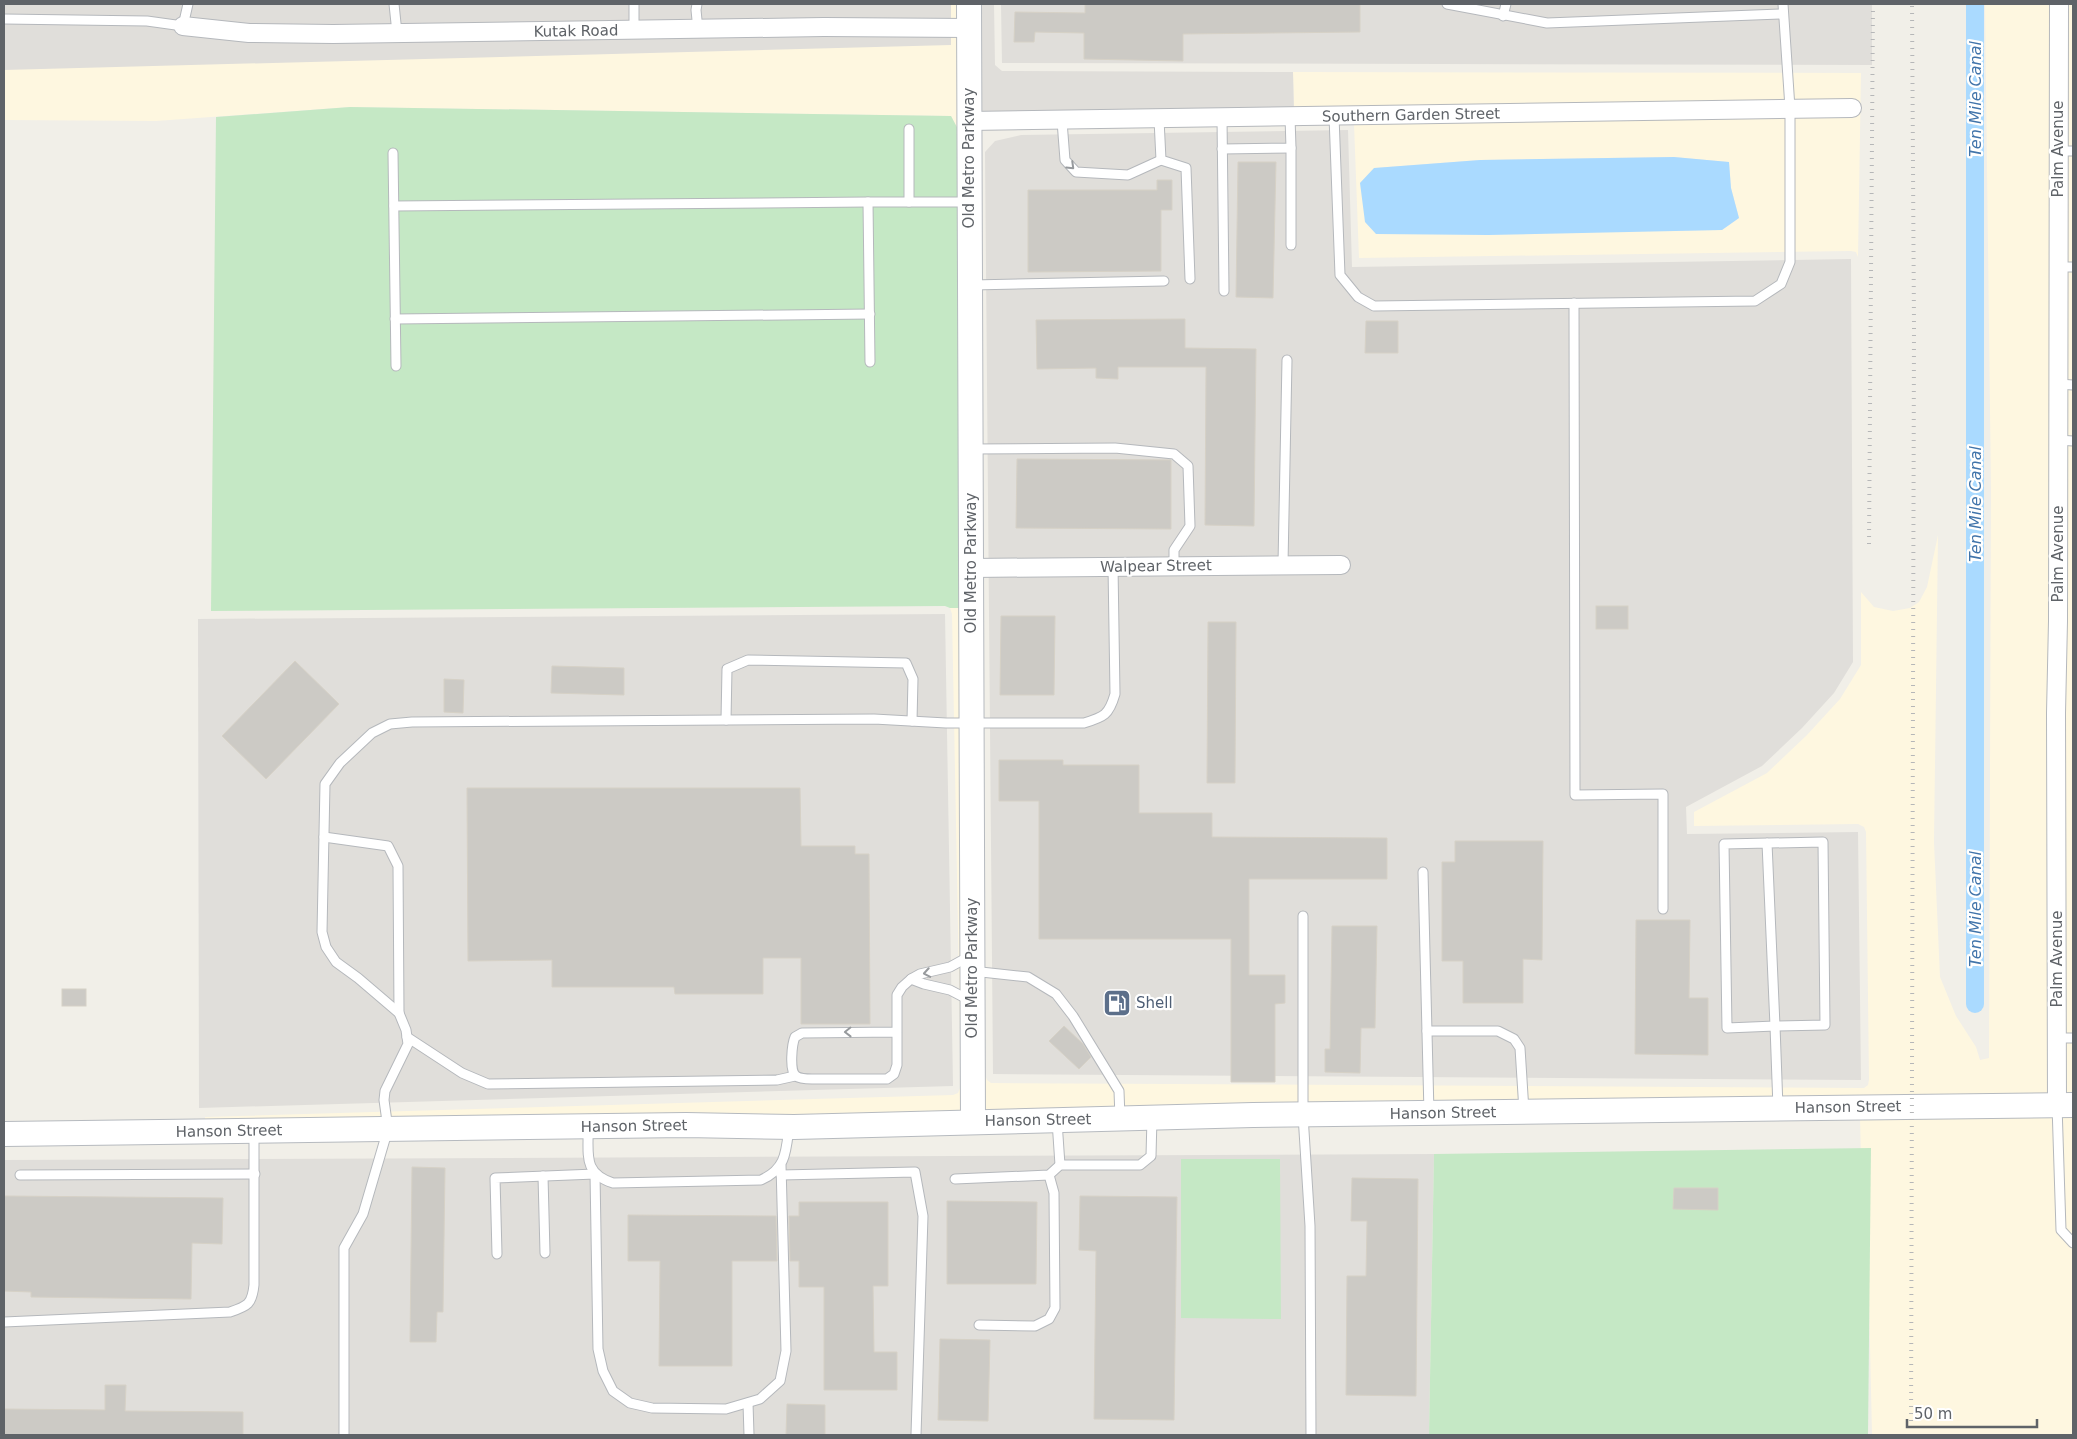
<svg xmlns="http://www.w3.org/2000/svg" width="2077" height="1439" font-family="'DejaVu Sans',sans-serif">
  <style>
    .commercial { fill: #fef7e0; fill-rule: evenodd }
    .industrial { fill: #e0deda }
    .green { fill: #c5e8c5 }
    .water { fill: #aadaff }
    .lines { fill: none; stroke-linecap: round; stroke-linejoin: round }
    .canal { stroke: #aadaff; stroke-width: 18 }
    .building { fill: #cccac5; stroke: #d6d1c6 }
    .lane-casing { stroke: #b5b8bc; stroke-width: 11 }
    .street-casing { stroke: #b5b8bc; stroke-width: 20 }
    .secondary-casing { stroke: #b6babf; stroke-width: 26 }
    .lane { stroke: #fff; stroke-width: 9 }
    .street { stroke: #fff; stroke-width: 18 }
    .secondary { stroke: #fff; stroke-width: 24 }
    .rail { stroke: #b6b7b8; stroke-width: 4; stroke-dasharray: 1 6; stroke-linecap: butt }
    .oneway { stroke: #979a9d }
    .labels { text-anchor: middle; stroke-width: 4.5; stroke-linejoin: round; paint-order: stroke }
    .street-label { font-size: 15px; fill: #5f6368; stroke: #fff }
    .service-label { font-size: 15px; fill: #4e5e75; stroke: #fff; text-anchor: start }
    .water-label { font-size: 16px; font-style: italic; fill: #4174aa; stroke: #fff }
  </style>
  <rect width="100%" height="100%" fill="#f1efe8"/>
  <!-- commercial -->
  <g class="commercial">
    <polygon points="4,4 958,4 959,131 951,116 350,107 156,121 4,120"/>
    <polygon points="1985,4 2073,4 2073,1095 982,1112 980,437 985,1075 987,1080 991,1083 1864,1088 1868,1085 1869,1080 1866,832 1864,827 1858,824 1694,826 1694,812 1767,773 1807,735 1840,699 1861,665 1861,592 1874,607 1893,611 1910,608 1919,602 1927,587 1938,535 1934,842 1940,977 1956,1016 1976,1047 1980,1060 1989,1058 1991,491"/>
    <path d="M1293 72 1861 73 1858 257 1856 252 1851 251 1359 258 1354 124 1350 122 1294 113ZM1674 157 1729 162 1731 188 1739 218 1722 230 1643 231 1360 183 1375 168 1480 160Z"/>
    <polygon points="950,608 962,608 964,1112 907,1115 205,1121 205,1117 953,1095 958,1093 961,1086 952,614"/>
    <polygon points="2073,1115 2073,1435 1872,1435 1867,1208 1862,1206 1860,1117"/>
  </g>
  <!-- industrial -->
  <g class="industrial">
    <polygon points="4,4 951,4 951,45 4,70"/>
    <polygon points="978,4 994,4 995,65 1002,71 1293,72 1294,113 978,130"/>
    <polygon points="1001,4 1872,4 1872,65 1002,63"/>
    <polygon points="1348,130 1352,267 1851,259 1853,662 1834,693 1802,728 1762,766 1686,807 1687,834 1858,832 1861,1080 993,1074 985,152 995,141 1021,135"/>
    <polygon points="945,614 953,1086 199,1108 198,619"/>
    <polygon points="1434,1154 1429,1435 4,1435 4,1160"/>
  </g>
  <!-- green -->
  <g class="green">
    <polygon points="350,107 951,116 959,131 962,608 950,608 945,606 211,611 216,117"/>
    <polygon points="1871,1148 1868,1435 1429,1435 1434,1154"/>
    <polygon points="1181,1159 1280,1159 1281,1319 1181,1318"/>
  </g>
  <!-- water -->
  <polygon class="water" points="1674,157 1729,162 1731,188 1739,218 1722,230 1488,235 1376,234 1365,222 1360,183 1374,168 1480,160"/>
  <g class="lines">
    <!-- canal -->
    <polyline class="canal" points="1975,4 1975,1004"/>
  </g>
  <!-- building -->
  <g class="building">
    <polygon points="1085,4 1360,4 1360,32 1183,34 1183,61 1084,59 1084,33 1035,32 1034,42 1014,42 1015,12 1085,13"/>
    <polygon points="1238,162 1276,162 1273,298 1236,297"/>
    <polygon points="1157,180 1172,180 1172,210 1161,210 1161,271 1028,272 1028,190 1157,190"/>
    <polygon points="1185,319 1185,348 1256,349 1254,526 1205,525 1206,367 1118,367 1118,379 1096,378 1096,368 1037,369 1036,320"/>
    <polygon points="1366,321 1398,321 1398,353 1365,353"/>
    <polygon points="1017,459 1171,460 1171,529 1016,528"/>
    <rect x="1596" y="606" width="32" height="23"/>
    <polygon points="1001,616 1055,616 1054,695 1000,695"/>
    <polygon points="1208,622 1236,622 1235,783 1207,783"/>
    <polygon points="295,661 339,704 266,779 222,736"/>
    <polygon points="552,666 624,668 624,695 551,693"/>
    <polygon points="444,679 464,680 463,713 444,712"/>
    <polygon points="999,760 1063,760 1063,765 1139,765 1139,813 1212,813 1212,837 1387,838 1387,879 1249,879 1249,975 1285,975 1285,1003 1275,1004 1275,1082 1231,1082 1231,939 1039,939 1039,801 999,801"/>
    <polygon points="467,788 800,788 801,846 855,846 855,854 869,854 870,1024 801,1024 801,958 763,958 763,994 675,994 674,987 552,987 552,960 468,961"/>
    <polygon points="1455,841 1543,841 1542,960 1523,959 1523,1003 1463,1003 1463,961 1442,961 1442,862 1455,862"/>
    <polygon points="1636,920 1690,920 1689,998 1708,998 1708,1055 1635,1054"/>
    <polygon points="1332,926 1377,926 1375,1028 1361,1028 1360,1073 1325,1072 1325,1049 1330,1049"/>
    <rect x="62" y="989" width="24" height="17"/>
    <polygon points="1064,1026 1083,1044 1091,1057 1079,1069 1049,1041"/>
    <polygon points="412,1167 445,1168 443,1312 437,1312 436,1342 410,1342"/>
    <polygon points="1352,1178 1418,1179 1416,1396 1346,1395 1347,1276 1366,1276 1367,1221 1351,1221"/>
    <polygon points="1674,1188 1718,1188 1718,1210 1673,1209"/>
    <polygon points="4,1196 223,1198 222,1244 192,1243 191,1299 31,1297 31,1292 4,1291"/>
    <polygon points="1080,1196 1177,1197 1174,1420 1094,1419 1096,1251 1079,1250"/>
    <polygon points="947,1201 1037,1202 1036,1284 947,1284"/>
    <polygon points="799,1202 888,1202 888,1286 873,1286 874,1352 897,1352 897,1390 824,1390 824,1287 799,1287 799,1261 790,1261 789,1216 799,1216"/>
    <polygon points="628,1215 776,1216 777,1261 732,1261 732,1366 659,1366 660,1261 628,1261"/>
    <polygon points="940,1339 990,1340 988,1421 938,1420"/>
    <polygon points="105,1385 126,1385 125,1411 243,1412 243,1435 4,1435 4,1409 105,1410"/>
    <polygon points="787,1404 825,1405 825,1435 786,1435"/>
  </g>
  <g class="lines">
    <!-- lane casing -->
    <g class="lane-casing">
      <g id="lane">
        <polyline points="394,4 397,33"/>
        <polyline points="634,4 634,31"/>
        <polyline points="697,4 696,10 698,30"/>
        <polyline points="1447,4 1547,23 1783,14"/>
        <polyline points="1503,16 1506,4"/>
        <polyline points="4,19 147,21 183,26 188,4"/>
        <polyline points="1334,116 1340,275 1358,297 1374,306 1755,301 1781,284 1790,262 1790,108 1783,4"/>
        <polyline points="1222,118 1224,291"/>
        <polyline points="1159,119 1161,160 1186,168 1190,279"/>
        <polyline points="1062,121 1065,160 1076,172 1128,175 1161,160"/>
        <polyline points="909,129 909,202"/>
        <polyline points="1291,148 1291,245"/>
        <polyline points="1222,149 1291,148 1290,117"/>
        <polyline points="2058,151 2073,151"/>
        <polyline points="393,153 396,366"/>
        <polyline points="394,206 868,202"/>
        <polyline points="2058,267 2073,267"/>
        <polyline points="972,285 1164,281"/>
        <polyline points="1574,303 1575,795 1663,794 1663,909"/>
        <polyline points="395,319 870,314"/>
        <polyline points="870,362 868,202 969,202"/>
        <polyline points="2058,384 2073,385"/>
        <polyline points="2058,440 2073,441"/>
        <polyline points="971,449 1115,448 1174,454 1188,466 1190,526 1174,550 1174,565"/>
        <polyline points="1283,564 1287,360"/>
        <polyline points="726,720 727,669 748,660 906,663 913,679 912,721"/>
        <polyline points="324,837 388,846 398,866 399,1013"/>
        <polyline points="1767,843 1775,1026 1727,1028 1724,844 1823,842 1825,1025 1775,1026 1778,1108"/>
        <polyline points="1423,872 1429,1113"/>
        <polyline points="1303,916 1303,1115 1310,1226 1311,1435"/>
        <polyline points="970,956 950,967 920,974 911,979 924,984 950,990 971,1001"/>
        <polyline points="972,971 1028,977 1056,994 1073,1016 1119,1091 1120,1118"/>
        <polyline points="1427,1031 1498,1031 1514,1039 1520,1048 1524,1111"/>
        <path d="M897 1032 802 1033 795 1037C792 1044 789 1071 796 1076 800 1079 807 1079 812 1079H887L894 1074 897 1065V995L902 987 911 979"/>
        <polyline points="407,1037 462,1073 488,1084 777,1080 795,1076"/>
        <polyline points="2058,1038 2073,1038"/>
        <polyline points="2057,1105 2061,1230 2073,1243"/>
        <polyline points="1057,1121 1060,1165"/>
        <path d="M588 1127C589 1154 582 1173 613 1183L761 1180C786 1169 786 1152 789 1127"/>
        <polyline points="20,1175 255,1174"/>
        <polyline points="781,1175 915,1172 923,1216 916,1435"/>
        <polyline points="543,1176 545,1253"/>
        <polyline points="955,1179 1049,1175 1060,1165 1140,1165 1151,1156 1152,1118"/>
        <polyline points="497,1254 495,1178 595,1174 598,1349 603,1371 613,1391 630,1403 652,1408 726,1409 760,1399 780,1381 786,1351 781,1165"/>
        <path d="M4 1322 230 1312C248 1306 252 1304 254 1285V1131"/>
        <polyline points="979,1325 1035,1326 1049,1319 1055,1308 1054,1193 1049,1175"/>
        <polyline points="748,1403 749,1435"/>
        <path d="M344 1435V1248L363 1214 388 1129 384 1100 385 1091 408 1044 406 1030 399 1013 358 978 336 962 326 947 322 932 325 784 340 763 372 733 390 724 412 722 874 719 946 723H1084C1104 717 1109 715 1115 694L1113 566"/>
      </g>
    </g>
    <!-- street casing -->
    <g class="street-casing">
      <g id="street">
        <polyline points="183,26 249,33 333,34 824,27 969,28"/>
        <polyline points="969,121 1852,108"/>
        <polyline points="971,568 1341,565"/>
        <polyline points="2057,1105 2056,713 2058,621 2059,4"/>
      </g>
    </g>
    <!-- secondary casing -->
    <g class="secondary-casing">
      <g id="secondary">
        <polyline points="969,4 973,1122"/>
        <polyline points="4,1134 686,1125 794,1127 1253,1115 2073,1105"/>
      </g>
    </g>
    <!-- lane -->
    <use href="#lane" class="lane"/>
    <!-- street -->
    <use href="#street" class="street"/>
    <!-- secondary -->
    <use href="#secondary" class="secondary"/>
    <!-- rail -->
    <g class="rail">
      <polyline points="1869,544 1873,4"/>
      <polyline points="1911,1435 1914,328 1912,4"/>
    </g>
  </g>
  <!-- one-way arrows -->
  <defs><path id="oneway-chevron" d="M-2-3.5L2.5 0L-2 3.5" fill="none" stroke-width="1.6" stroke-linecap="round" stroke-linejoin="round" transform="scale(1.25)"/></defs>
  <g class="oneway">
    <use href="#oneway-chevron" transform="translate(1071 166) rotate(44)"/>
    <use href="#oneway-chevron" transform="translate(927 973) rotate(170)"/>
    <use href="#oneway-chevron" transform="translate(848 1032) rotate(179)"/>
  </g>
  <!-- icons -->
  <defs>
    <g id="fuel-square" transform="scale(1.4375)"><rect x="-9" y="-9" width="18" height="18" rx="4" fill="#5c6f8a" stroke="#fff"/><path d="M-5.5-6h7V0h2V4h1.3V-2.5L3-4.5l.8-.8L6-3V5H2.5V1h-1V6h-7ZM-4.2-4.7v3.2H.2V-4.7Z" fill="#fff"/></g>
  </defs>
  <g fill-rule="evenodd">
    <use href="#fuel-square" x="1117" y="1003"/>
  </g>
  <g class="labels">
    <!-- street labels -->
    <g class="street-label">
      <text transform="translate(576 31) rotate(-1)" y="5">Kutak Road</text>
      <text transform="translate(1411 115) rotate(-1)" y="5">Southern Garden Street</text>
      <text transform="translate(2058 149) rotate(-90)" y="5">Palm Avenue</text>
      <text transform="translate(969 158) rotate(-90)" y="5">Old Metro Parkway</text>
      <text transform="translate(2058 554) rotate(-90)" y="5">Palm Avenue</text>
      <text transform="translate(971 563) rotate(-90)" y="5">Old Metro Parkway</text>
      <text transform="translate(1156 566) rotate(-1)" y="5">Walpear Street</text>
      <text transform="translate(2057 959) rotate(-90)" y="5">Palm Avenue</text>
      <text transform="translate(972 968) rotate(-90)" y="5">Old Metro Parkway</text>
      <text transform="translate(1848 1107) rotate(-1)" y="5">Hanson Street</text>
      <text transform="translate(1443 1113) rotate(-1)" y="5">Hanson Street</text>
      <text transform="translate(1038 1120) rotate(-1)" y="5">Hanson Street</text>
      <text transform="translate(634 1126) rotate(-1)" y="5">Hanson Street</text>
      <text transform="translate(229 1131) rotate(-1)" y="5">Hanson Street</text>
    </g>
    <!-- service labels -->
    <g class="service-label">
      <text x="1136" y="1008">Shell</text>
    </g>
    <!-- water labels -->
    <g class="water-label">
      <text transform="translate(1975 99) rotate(-90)" y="6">Ten Mile Canal</text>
      <text transform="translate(1975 504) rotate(-90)" y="6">Ten Mile Canal</text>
      <text transform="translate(1975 909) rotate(-90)" y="6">Ten Mile Canal</text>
    </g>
  </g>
  <!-- border -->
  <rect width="2077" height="1439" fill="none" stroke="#5f6368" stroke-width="10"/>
  <!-- scale -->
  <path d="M1907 1419v8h130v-8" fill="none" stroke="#5f6368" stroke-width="2.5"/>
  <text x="1914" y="1419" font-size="15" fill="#5f6368" stroke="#ffffff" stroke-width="4" paint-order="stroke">50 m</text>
</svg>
